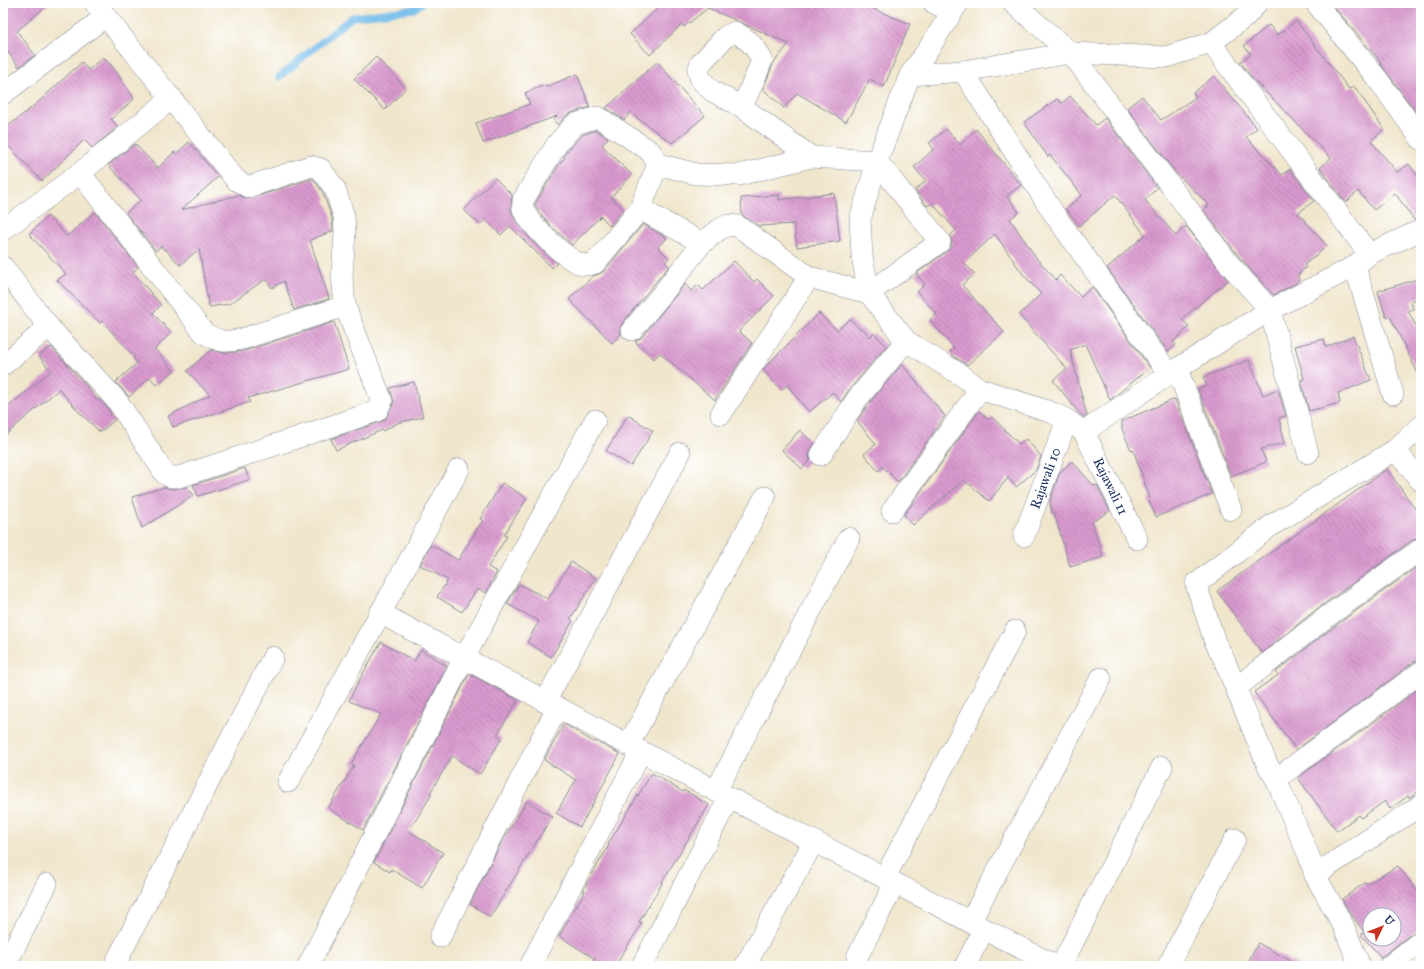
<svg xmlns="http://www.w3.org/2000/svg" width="1424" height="969" font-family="'IM FELL Great Primer',serif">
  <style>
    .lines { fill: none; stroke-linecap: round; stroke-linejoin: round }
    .stream { stroke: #6fbae8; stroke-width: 7 }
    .building { fill: url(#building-back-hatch); fill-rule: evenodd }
    .minor-casing { stroke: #868a95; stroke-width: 22 }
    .minor { stroke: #fff; stroke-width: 21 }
    .labels { text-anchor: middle; stroke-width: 3; stroke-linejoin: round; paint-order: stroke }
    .street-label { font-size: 14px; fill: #1b2f5e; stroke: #fff }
  </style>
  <defs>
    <pattern id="building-back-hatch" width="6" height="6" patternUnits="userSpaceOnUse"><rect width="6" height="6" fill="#da9acf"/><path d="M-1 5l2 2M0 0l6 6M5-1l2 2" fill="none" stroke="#b07eab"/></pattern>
  </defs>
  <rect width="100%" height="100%" fill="#fff"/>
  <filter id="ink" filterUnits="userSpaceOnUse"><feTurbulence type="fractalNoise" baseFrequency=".025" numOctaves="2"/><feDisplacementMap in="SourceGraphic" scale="8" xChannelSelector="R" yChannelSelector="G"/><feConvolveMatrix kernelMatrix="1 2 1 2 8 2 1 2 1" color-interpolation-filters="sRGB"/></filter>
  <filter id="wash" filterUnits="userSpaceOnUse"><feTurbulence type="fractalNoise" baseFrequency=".012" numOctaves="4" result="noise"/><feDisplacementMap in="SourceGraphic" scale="16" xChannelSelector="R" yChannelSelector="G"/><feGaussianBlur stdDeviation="0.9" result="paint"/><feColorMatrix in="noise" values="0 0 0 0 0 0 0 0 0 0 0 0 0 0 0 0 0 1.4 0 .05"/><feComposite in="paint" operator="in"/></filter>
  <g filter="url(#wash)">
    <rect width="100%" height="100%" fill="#f0e6cc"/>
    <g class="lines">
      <!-- stream -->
      <polyline class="stream" points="279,77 352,17 414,9 422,3"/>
    </g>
    <g id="blocks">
      <!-- building -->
      <g class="building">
        <polygon points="3,3 50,3 17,31 35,55 19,67 3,45"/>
        <polygon points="664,3 875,3 873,9 910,24 884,87 870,79 846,122 797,93 784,108 763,89 774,62 789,44 708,8 684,27 682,24 650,55 630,34"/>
        <polygon points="1331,3 1421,3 1421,119 1380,63 1381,62"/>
        <polygon points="1296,21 1349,89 1354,86 1384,129 1371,141 1397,172 1409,164 1421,181 1421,218 1414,220 1395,193 1374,210 1358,191 1346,203 1320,168 1331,158 1252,78 1240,62 1251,54 1244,46 1269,25 1278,35"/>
        <polygon points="103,57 111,65 134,98 133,99 133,100 111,119 118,127 92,148 84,140 42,181 3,140 3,130 35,105 82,62 88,70"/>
        <polygon points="376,57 406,88 385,110 354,79"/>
        <polygon points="657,62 705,116 672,143 636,117 631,112 624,120 606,108"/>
        <polygon points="577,74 590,107 571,113 566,116 558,125 553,120 557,116 483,143 476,123 530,104 525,93 545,85 546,87"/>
        <polygon points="1214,76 1257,128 1246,137 1282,175 1290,169 1314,201 1298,213 1327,246 1304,265 1306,267 1297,276 1300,279 1296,283 1274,295 1239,257 1204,210 1209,205 1175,172 1127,108 1142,96 1161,120 1196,97 1193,93"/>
        <polygon points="1070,96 1096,125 1105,118 1157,188 1145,200 1176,236 1186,226 1228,280 1182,319 1189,327 1173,342 1176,345 1168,352 1107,268 1145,235 1115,195 1079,226 1066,209 1082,195 1050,155 1048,157 1024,122 1057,99 1062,103"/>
        <polygon points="946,129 960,145 976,129 1021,185 1007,196 1019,212 1010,219 1037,259 1056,280 1060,275 1081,297 1092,287 1150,368 1110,400 1085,344 1070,350 1087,416 1084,417 1080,414 1053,380 1067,369 1019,315 1041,294 1022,273 995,234 964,263 975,274 962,285 1004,332 967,365 953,356 950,352 954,348 930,320 937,314 917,292 925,284 916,274 947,251 951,246 952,241 950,236 956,230 932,203 927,206 915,190 926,181 914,167 934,149 929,143"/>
        <polygon points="596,130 608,138 602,145 632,175 611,197 624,209 610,226 601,216 572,245 550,225 537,209 535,204 560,163 565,157 564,156 567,151 582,135"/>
        <polygon points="189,142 218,177 181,210 238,195 246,199 252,198 311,179 314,179 323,193 332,218 333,231 310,240 329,299 294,310 284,281 272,288 266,279 229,304 209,307 199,249 180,265 165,249 164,250 161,246 156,251 126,213 141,200 108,165 135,144 158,168 174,152 176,154"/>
        <polygon points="495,178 512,195 511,211 517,223 533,242 557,263 552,268 510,226 501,235 485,219 480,225 464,210"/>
        <polygon points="834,193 840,241 797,247 794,224 759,226 742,215 741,198 779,195 779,200"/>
        <polygon points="95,212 138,267 133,272 161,305 153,313 171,333 155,349 174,371 156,385 150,377 129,397 116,382 137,363 133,358 135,357 102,321 100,323 57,280 66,274 29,234 48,216 67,236"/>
        <polygon points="643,224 667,238 658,247 669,258 665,262 669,266 623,322 620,328 621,334 612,343 569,299 593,276 599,274 604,271"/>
        <polygon points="734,261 754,282 757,279 774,296 739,331 752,343 715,400 660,353 654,359 635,341 641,338 685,284 691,291 698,285 703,290"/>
        <polygon points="1421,278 1421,298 1411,301 1413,309 1408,311 1421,335 1421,380 1390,316 1386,317 1378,291"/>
        <polygon points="819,313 837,330 850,319 860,329 862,328 870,337 874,333 886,346 848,391 841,402 833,392 809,412 787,385 782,390 763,371 766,366"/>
        <polygon points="334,322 349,369 248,398 250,402 173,427 168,416 210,395 187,371 211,350 225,353 244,351"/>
        <polygon points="1353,336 1371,380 1338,393 1340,403 1309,411 1301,380 1304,379 1295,346 1324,339 1326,347"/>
        <polygon points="51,347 85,384 97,400 99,399 108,409 111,413 110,415 115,420 100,432 79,412 59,389 3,437 3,411 51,371 39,356"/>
        <polygon points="1249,360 1263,395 1278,389 1286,416 1279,418 1285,443 1261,449 1266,462 1231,476 1198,389 1207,386 1203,377"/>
        <polygon points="902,364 945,416 898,482 883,467 878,471 864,454 876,444 857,421 867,406"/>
        <polygon points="414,382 423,417 397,423 383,431 382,430 336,450 331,439 385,420 394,402 390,388"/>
        <polygon points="1175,399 1212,494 1156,517 1148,499 1150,498 1133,449 1131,450 1122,429 1122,421"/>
        <polygon points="979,411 989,420 992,417 1019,444 1026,439 1041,456 1036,470 1016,487 1008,478 989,501 964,480 913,525 904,515"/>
        <polygon points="628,415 653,431 631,466 606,451"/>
        <polygon points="800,430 814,444 809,454 810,460 802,469 782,450"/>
        <polygon points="1072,461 1094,486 1097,485 1110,511 1092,522 1103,557 1070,567 1054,513 1052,513 1050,501 1060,472"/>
        <polygon points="245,468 249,480 198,496 193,485"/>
        <polygon points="1387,469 1421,517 1421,537 1414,539 1317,609 1262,653 1217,591"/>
        <polygon points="502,483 527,498 504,535 507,536 488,567 497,572 486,593 477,589 462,612 437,597 448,580 420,565 431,545 458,560 483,520 480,519"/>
        <polygon points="164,487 171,489 186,487 194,495 142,528 132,497"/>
        <polygon points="571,562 596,578 570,619 573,621 551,657 527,642 539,621 507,604 519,584 548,599"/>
        <polygon points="1421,564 1421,660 1414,662 1296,750 1254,692 1278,675 1276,672 1331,629"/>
        <polygon points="381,642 414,661 421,650 447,666 363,830 328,808 354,766 351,764 381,714 349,701 356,686"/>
        <polygon points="469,674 518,700 497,735 502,738 480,774 452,756 430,793 432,794 409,831 443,853 422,888 391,869 390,872 374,862"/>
        <polygon points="1421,687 1421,790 1409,798 1408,796 1390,809 1385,801 1361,818 1359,815 1337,831 1298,778"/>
        <polygon points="564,724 594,742 595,741 620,754 580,827 556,813 576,780 544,760"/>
        <polygon points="652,773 683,792 684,790 709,805 662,882 663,882 639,922 642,923 615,966 591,966 595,959 559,936 585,891 583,890 609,845 608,844"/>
        <polygon points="527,801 552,817 490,917 470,904 500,845"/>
        <path d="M1398 866 1421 896V929L1414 932 1381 957 1361 935 1364 932 1350 913 1342 899 1366 882 1367 884ZM1370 915H1394V939H1370Z"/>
        <polygon points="1258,943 1300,966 1246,966"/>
      </g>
    </g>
  </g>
  <g filter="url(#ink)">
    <use href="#blocks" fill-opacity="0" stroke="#868a95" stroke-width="1"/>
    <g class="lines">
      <!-- minor casing -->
      <g class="minor-casing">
        <g id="minor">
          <polyline points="934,3 951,11"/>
          <polyline points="1013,3 1071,53 1230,265 1270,310 1308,453"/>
          <polyline points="1316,3 1376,77 1421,139"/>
          <polyline points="1211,43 1369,254"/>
          <polyline points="963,71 1054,214 1169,374"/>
          <polyline points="910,75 963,71 1071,53 1166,57 1211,43 1245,17 1257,3"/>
          <polyline points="3,94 106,16"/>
          <path d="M742 107 757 73 762 60C755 46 749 40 735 32L725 37 701 63 698 71 701 80 712 91 742 107 811 157"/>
          <path d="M658 164 640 209 595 263C592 264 588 265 585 265 568 263 530 225 523 209 522 206 523 203 523 200L557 144 575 124 598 117 650 151 658 164 696 174 739 175 811 157 877 161 860 220 862 256 869 293 906 341 961 375 980 389 1053 413 1067 420 1084 432 1137 539"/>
          <path d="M80 173 204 333C220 342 223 343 242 339L345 306"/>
          <polyline points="640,209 702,243"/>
          <polyline points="3,230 80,173 172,98"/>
          <polyline points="1355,266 1393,394"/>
          <polyline points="3,267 49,327 118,402 165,474 171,477 179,477 377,411 382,401 345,306 342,275 345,233 344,216 335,189 321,169 311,166 248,187 236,180 95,3"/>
          <polyline points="632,330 663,293 702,243 720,229 728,225 738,226 809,277 869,293 940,242 877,161 910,75 927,51 958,3"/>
          <polyline points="3,365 49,327"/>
          <polyline points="1177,369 1231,510"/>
          <polyline points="721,414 809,277"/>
          <polyline points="1084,432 1169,374 1270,310 1355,266 1369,254 1421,230"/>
          <polyline points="1395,450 1421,481"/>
          <polyline points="821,455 857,399 906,341"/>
          <polyline points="892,511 980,389"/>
          <polyline points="1024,536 1067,420"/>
          <polyline points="380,613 464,658 595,420"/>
          <polyline points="1236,688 1324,619 1421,549"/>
          <polyline points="545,702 680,453"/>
          <polyline points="628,745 765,497"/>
          <polyline points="1276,779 1421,672"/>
          <polyline points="288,782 459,469"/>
          <polyline points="716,791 849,538"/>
          <polyline points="1315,875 1421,805"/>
          <polyline points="885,877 1015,631"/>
          <polyline points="970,922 1101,678"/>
          <polyline points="440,937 557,708"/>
          <polyline points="857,957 895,883"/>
          <polyline points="5,966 47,884"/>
          <polyline points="114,966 273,657"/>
          <polyline points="308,966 464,658 716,791 1056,966"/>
          <polyline points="530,966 641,751"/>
          <polyline points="642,966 729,798"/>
          <polyline points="745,966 814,841"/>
          <polyline points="965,966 984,929"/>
          <polyline points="1061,966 1162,767"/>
          <polyline points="1168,966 1235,839"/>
          <polyline points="1360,966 1344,927 1315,875 1309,856 1276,779 1267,764 1223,657 1215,642 1196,584 1272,525 1395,450 1421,426"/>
          <polyline points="1389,966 1421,941"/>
        </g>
      </g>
      <!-- minor -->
      <use href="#minor" class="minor"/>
    </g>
  </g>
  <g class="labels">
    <!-- street labels -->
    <g class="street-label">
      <text transform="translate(1045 478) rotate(-70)" y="5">Rajawali 10</text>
      <text transform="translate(1111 486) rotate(64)" y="5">Rajawali 11</text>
    </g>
  </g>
  <!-- margin -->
  <rect width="1424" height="969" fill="none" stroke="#fff" stroke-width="16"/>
  <!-- north arrow -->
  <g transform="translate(1382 927) rotate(47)"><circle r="19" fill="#ffffff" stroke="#a4acbf"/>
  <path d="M0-3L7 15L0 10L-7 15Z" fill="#c8321e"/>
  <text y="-6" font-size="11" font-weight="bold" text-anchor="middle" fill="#1b2f5e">U</text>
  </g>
</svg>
